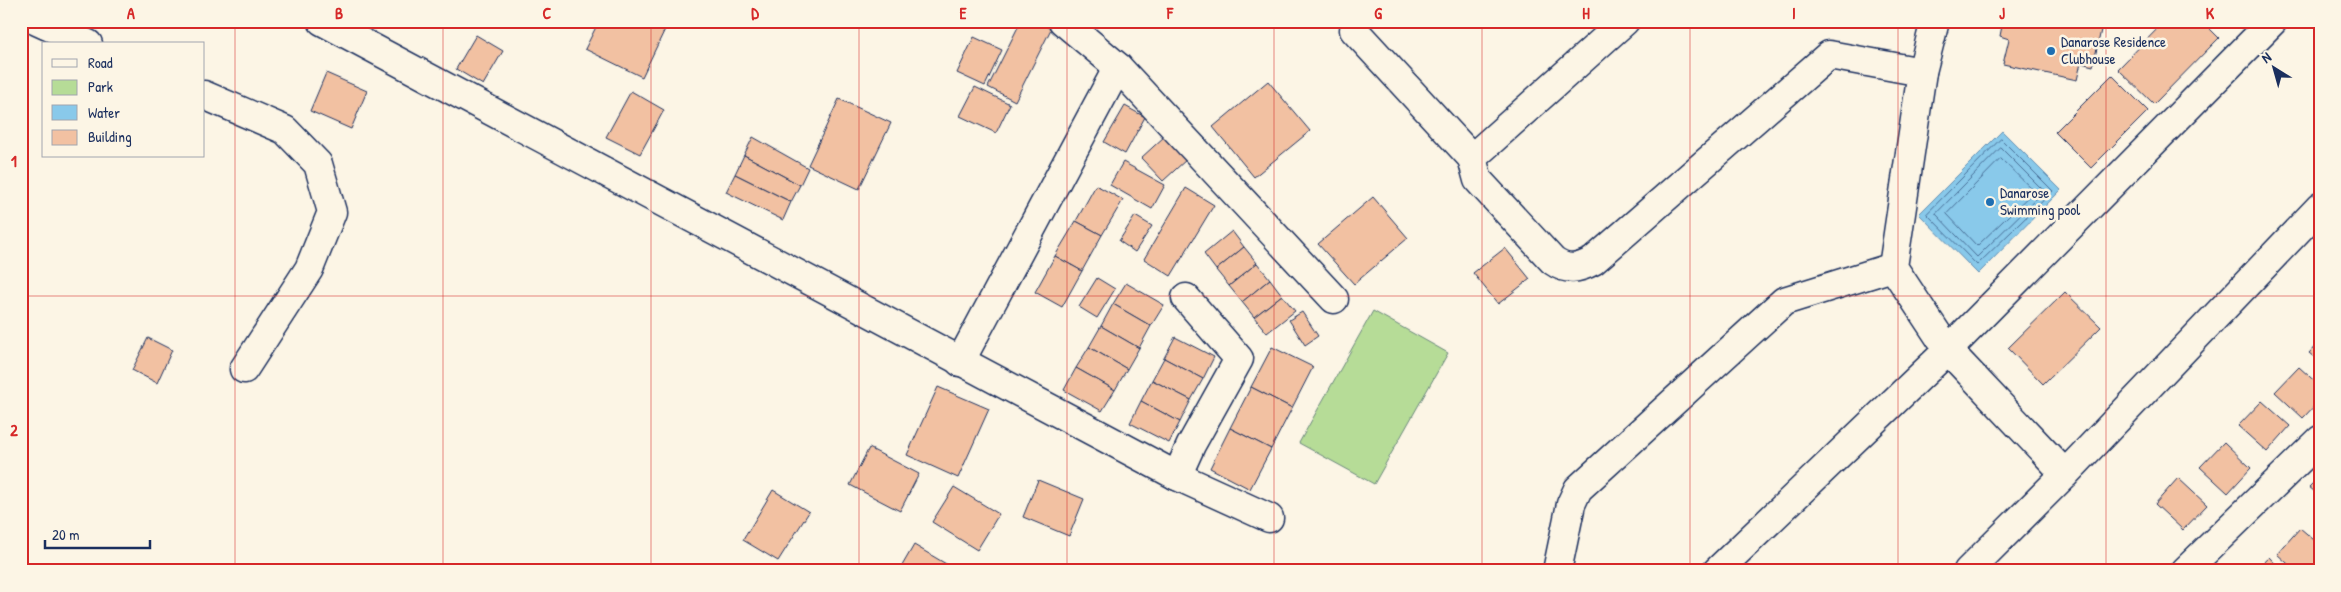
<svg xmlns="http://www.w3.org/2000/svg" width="2341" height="592" font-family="'Patrick Hand',sans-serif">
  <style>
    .green { fill: #b6dc97; stroke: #68867a }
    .water { fill: #89c9ea; stroke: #5d8bb2 }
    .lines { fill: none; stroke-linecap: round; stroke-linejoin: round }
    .shore { stroke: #476d96; stroke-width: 1 }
    .building { fill: #f2c1a2; stroke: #1b2f5e }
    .minor-casing { stroke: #1b2f5e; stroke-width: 31 }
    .minor { stroke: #fcf5e5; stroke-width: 28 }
    .grid { fill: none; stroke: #d62828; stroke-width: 1; stroke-opacity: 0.55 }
    .poi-dot { fill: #1f6fb2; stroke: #fcf5e5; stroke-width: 2 }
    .labels { text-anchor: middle; stroke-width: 5; stroke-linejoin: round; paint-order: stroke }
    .poi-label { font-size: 15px; fill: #1b2f5e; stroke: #fcf5e5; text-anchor: start }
    .neatline { fill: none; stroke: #d62828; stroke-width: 2 }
    .grid-label { font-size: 16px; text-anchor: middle; font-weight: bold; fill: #d62828 }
  </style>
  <rect width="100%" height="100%" fill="#fcf5e5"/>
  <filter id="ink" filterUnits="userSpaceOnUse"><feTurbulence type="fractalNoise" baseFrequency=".02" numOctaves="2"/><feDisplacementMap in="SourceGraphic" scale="10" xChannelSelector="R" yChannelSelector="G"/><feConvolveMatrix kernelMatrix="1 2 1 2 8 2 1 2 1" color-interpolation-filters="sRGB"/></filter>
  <g filter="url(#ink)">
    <!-- green -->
    <polygon class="green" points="1373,311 1448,353 1374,484 1299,443"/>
    <!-- water -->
    <polygon class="water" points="2002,131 2061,190 1978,274 1919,214"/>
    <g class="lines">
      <!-- shore -->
      <g class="shore">
        <polygon points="2001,139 2053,191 1977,265 1927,214"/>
        <polygon points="2001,148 2044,191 1977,257 1936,214"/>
        <polygon points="2001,159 2034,191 1977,246 1947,214"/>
      </g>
    </g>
    <!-- building -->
    <g class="building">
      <polygon points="599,21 669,21 642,77 585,49"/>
      <polygon points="1021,21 1036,21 1051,29 1015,101 988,87"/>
      <polygon points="2003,21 2103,21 2093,66 2081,63 2077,80 2003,64 2009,39 2000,36"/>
      <polygon points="2165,21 2202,21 2219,38 2154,104 2118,69"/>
      <polygon points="2223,21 2236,21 2230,28"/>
      <polygon points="476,35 503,51 483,85 456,69"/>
      <polygon points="974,37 1002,50 985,86 957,73"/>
      <polygon points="326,73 367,91 351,129 310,111"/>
      <polygon points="2112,75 2148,111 2091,168 2055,132"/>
      <polygon points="1268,81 1310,131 1254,177 1213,127"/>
      <polygon points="975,87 1010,104 996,133 960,116"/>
      <polygon points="631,91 664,110 640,154 606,137"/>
      <polygon points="839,99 891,123 859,189 808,165"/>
      <polygon points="1125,106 1145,117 1125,154 1104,142"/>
      <polygon points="1165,136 1187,159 1163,181 1141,158"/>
      <polygon points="753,137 808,168 800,185 744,155"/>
      <polygon points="744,155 800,185 791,202 735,174"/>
      <polygon points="1123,162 1165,185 1152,209 1110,185"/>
      <polygon points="735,174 791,202 783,220 726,192"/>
      <polygon points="1096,185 1123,200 1102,235 1076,221"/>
      <polygon points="1186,188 1214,205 1171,276 1144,259"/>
      <polygon points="1373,197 1408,238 1354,284 1318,244"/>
      <polygon points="1135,216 1152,226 1135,252 1119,241"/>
      <polygon points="1076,221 1102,235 1082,271 1055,256"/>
      <polygon points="1232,231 1244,247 1216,270 1204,254"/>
      <polygon points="1244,247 1257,263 1229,286 1216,270"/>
      <polygon points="1505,248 1530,279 1498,304 1473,273"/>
      <polygon points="1055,256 1082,271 1062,307 1035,292"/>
      <polygon points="1257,263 1270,279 1242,302 1229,286"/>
      <polygon points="1097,278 1115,289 1097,318 1079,307"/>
      <polygon points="1270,279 1282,295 1254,317 1242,302"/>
      <polygon points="1126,283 1164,305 1151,326 1113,304"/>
      <polygon points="2065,292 2101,327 2043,384 2008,348"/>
      <polygon points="1282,295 1295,311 1267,333 1254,317"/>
      <polygon points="1113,304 1151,326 1139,348 1101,326"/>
      <polygon points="1302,312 1318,336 1305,345 1289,320"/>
      <polygon points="1101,326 1139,348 1127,369 1089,347"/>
      <polygon points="1175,337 1214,357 1203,379 1164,358"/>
      <polygon points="148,338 172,350 157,383 132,370"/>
      <polygon points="2320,341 2320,362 2309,353"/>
      <polygon points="1089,347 1127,369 1115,390 1076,368"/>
      <polygon points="1272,347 1313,367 1292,408 1251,387"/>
      <polygon points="1164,358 1203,379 1191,400 1152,380"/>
      <polygon points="2299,367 2320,386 2320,400 2303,418 2275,392"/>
      <polygon points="1076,368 1115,390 1102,411 1064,390"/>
      <polygon points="1152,380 1191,400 1180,422 1141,401"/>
      <polygon points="938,387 989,409 958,478 907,455"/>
      <polygon points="1251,387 1292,408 1271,449 1230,428"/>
      <polygon points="1141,401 1180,422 1169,443 1130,423"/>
      <polygon points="2262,401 2290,426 2267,452 2238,426"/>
      <polygon points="1230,428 1271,449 1250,489 1210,468"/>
      <polygon points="2224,442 2251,468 2228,493 2200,467"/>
      <polygon points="869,448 919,474 900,511 850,485"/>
      <polygon points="2320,476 2320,496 2309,487"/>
      <polygon points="2178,478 2207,505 2183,530 2155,504"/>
      <polygon points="1038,480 1084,499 1069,536 1023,517"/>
      <polygon points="954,487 999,514 977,550 932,522"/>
      <polygon points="773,490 809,512 778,561 743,540"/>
      <polygon points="2300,528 2320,545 2320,564 2313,571 2296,571 2277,554"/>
      <polygon points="914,545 958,571 899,571"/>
      <polygon points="2269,557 2282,571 2254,571"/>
    </g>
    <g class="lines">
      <!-- minor casing -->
      <g class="minor-casing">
        <g id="minor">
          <polyline points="37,21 88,44"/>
          <polyline points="322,21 1177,476 1191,445 1239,359 1186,298"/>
          <polyline points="1063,21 1118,67 1334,299"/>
          <path d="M1625 21 1472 158 1478 180 1553 261C1567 271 1578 269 1593 261L1829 55 1922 72"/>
          <polyline points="1935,21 1922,72 1893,267 1948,350 2065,474"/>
          <polyline points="1354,30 1472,158"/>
          <polyline points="204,95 285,130 318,164 332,212 309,269 244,369"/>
          <polyline points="960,362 1118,67"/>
          <polyline points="1177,476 1269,518"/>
          <polyline points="1557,571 1571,504 1578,489 1784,301 1893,267"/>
          <polyline points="1717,571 1948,350 2273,21"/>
          <polyline points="1968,571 2065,474 2320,207"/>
          <polyline points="2185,571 2320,440"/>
        </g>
      </g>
      <!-- minor -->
      <use href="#minor" class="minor"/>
    </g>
  </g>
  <!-- grid -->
  <path class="grid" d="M235 21V571M443 21V571M651 21V571M859 21V571M1067 21V571M1274 21V571M1482 21V571M1690 21V571M1898 21V571M2106 21V571M21 296H2320"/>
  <!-- markers -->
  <g class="poi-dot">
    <circle cx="2051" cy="51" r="5"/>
    <circle cx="1990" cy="202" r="5"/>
  </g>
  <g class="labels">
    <!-- poi labels -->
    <g class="poi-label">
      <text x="2061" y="47">Danarose Residence<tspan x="2061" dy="17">Clubhouse</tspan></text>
      <text x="2000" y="198">Danarose<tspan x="2000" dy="17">Swimming pool</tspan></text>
    </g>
  </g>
  <!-- margin -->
  <rect width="2341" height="592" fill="none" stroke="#fcf5e5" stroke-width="55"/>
  <!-- legend -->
  <rect x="42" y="42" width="162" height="115" fill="#fcf5e5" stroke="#a2a6af"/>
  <rect x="52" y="59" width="25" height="8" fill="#fcf5e5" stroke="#a2a6af"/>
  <text x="88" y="68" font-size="15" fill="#1b2f5e">Road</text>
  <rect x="52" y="80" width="25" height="15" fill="#b6dc97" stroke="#a2a6af"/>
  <text x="88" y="92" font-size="15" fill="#1b2f5e">Park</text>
  <rect x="52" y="105" width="25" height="15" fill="#89c9ea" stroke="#a2a6af"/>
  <text x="88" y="118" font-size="15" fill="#1b2f5e">Water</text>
  <rect x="52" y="130" width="25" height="15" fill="#f2c1a2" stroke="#a2a6af"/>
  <text x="88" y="142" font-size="15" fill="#1b2f5e">Building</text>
  <!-- north arrow -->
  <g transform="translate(2274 68) rotate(323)" stroke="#fcf5e5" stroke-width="4" paint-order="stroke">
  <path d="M0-4L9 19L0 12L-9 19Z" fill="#1b2f5e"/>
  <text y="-8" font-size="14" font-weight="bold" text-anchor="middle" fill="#1b2f5e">N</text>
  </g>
  <!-- scale -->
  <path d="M45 540v8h105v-8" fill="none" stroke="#1b2f5e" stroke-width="2.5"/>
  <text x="52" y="540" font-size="15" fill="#1b2f5e" stroke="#fcf5e5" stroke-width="4" paint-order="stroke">20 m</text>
  <rect x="28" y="28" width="2286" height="536" class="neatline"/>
  <g class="grid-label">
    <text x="131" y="19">A</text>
    <text x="339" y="19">B</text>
    <text x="547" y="19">C</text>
    <text x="755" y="19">D</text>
    <text x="963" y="19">E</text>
    <text x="1170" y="19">F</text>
    <text x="1378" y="19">G</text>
    <text x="1586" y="19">H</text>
    <text x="1794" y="19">I</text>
    <text x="2002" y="19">J</text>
    <text x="2210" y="19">K</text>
    <text x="14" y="167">1</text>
    <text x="14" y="436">2</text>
  </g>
</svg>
